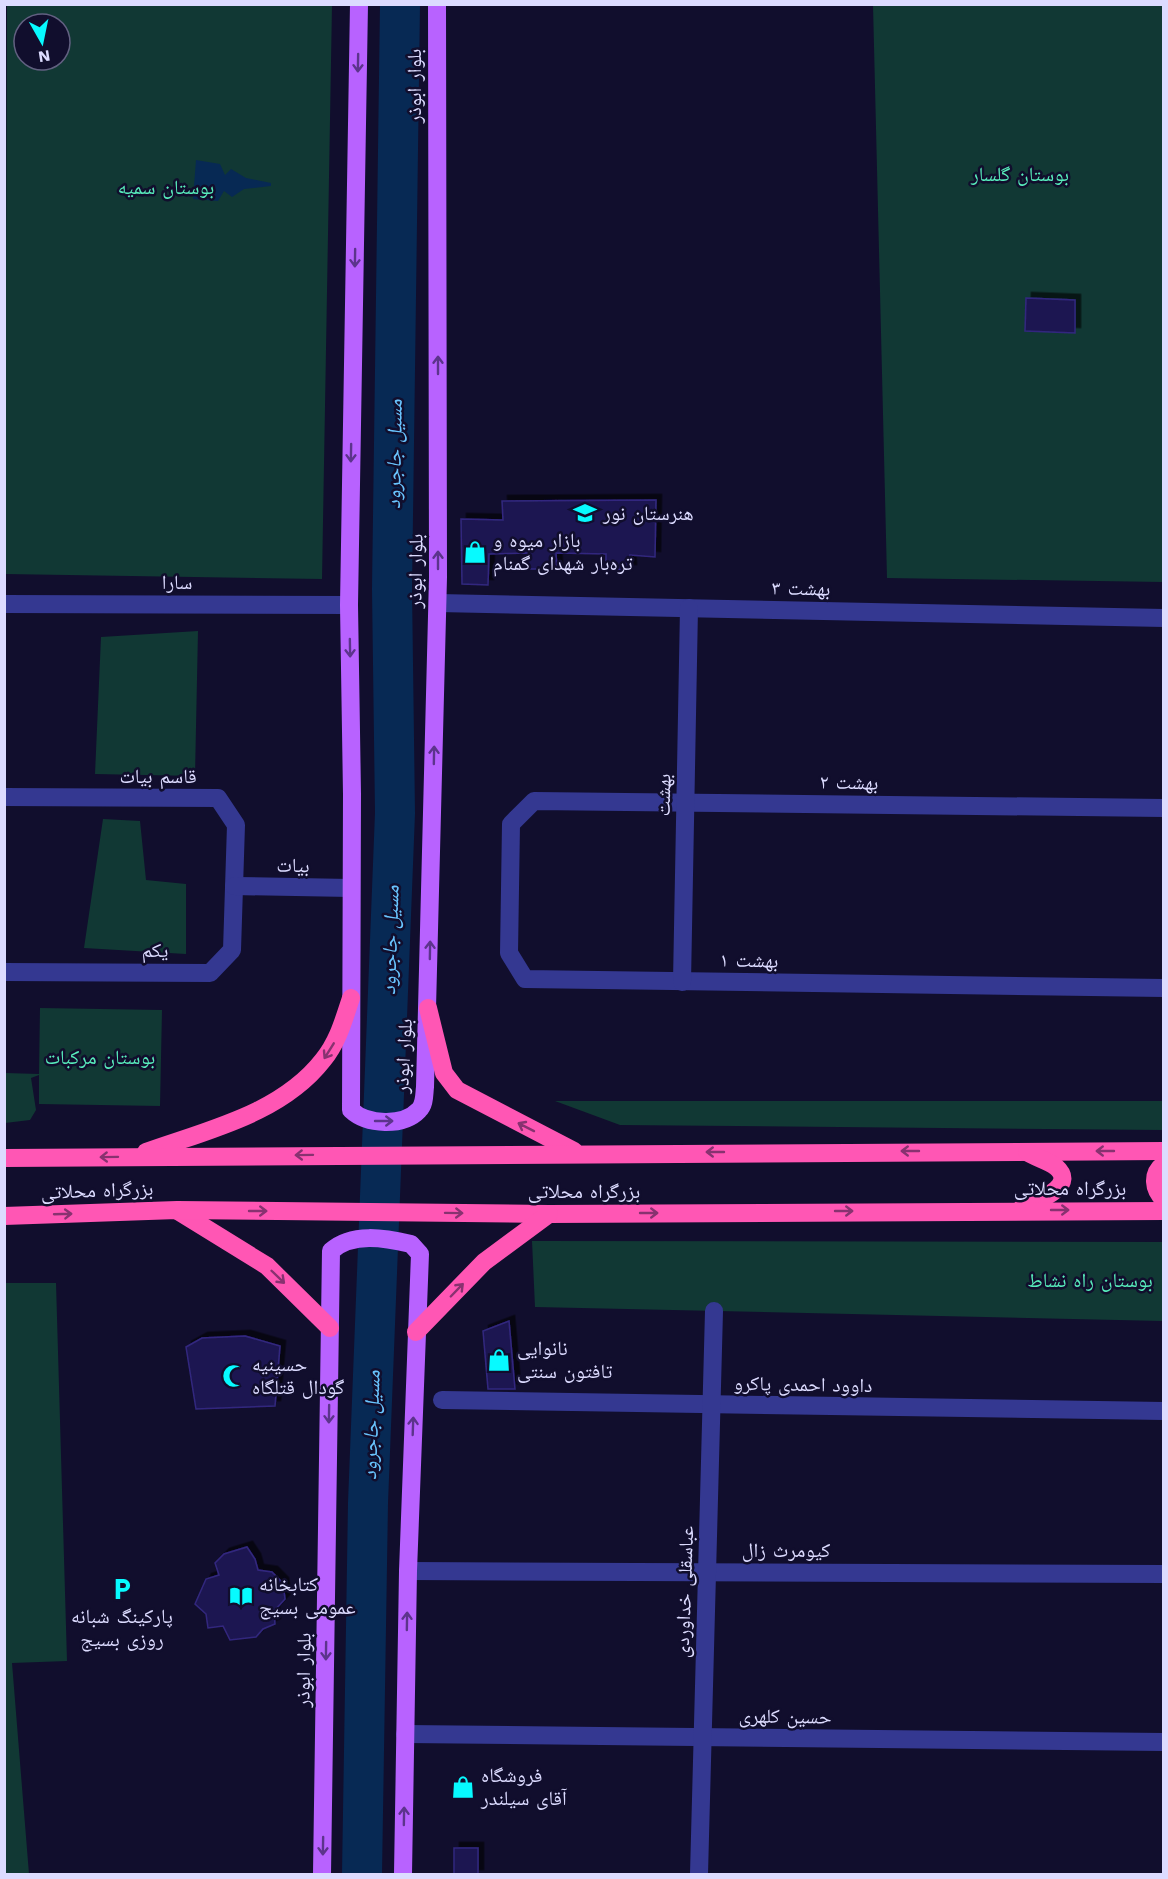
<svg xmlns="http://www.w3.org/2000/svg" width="1168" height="1879" font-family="'Work Sans','Noto Naskh Arabic',sans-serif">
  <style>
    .green { fill: #113834; fill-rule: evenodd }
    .water { fill: #072954 }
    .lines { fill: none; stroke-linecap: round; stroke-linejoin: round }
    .river { stroke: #072954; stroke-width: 40 }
    .building { fill: #1f1851; stroke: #32287f; stroke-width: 1.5; filter: url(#shadow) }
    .minor { stroke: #343891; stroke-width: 18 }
    .major { stroke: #b862ff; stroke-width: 18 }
    .highway { stroke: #ff56b4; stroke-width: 18 }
    .oneway { stroke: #5c348c }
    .oneway2 { stroke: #883270 }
    .labels { text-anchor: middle; stroke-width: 5; stroke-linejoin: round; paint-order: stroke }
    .street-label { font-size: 20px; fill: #dcdbff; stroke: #110e2d }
    .park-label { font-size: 20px; fill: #58edbc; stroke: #110e2d }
    .poi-label { font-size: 20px; fill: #dcdbff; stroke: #110e2d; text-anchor: start }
    .water-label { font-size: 21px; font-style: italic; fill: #69c5ff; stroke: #110e2d }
  </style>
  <defs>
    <filter id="shadow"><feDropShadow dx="5.5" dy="-5.5" stdDeviation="0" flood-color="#0009"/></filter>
  </defs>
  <rect width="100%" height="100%" fill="#110e2d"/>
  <!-- green -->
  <g class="green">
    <path d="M7 5H332L322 579 5 574ZM24 24H60V60H24Z"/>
    <polygon points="873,5 1163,5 1163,582 887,578"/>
    <polygon points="198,631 195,776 95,774 101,637"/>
    <polygon points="103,819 140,821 146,880 186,884 186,954 84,948"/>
    <polygon points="40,1008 162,1010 160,1106 39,1104 39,1075 31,1078 36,1110 30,1120 5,1123 5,1073 39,1074"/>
    <polygon points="555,1101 1163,1101 1164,1130 620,1125"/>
    <polygon points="532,1241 1163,1242 1163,1321 535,1307"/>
    <polygon points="56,1283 67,1661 12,1663 29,1874 5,1874 5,1283"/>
  </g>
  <!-- water -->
  <polygon class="water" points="196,160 220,164 225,175 231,169 246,178 271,183 271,186 244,189 232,197 224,191 218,201 193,199"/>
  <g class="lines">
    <!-- river -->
    <polyline class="river" points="362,1874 368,1503 395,813 392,589 400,4"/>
  </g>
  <!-- building -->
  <g class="building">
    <polygon points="1026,298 1075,300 1075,333 1025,331"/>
    <polygon points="656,500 655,557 630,555 631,570 606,569 606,554 556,553 557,569 526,569 528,553 489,554 488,585 462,584 461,519 503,520 502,501"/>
    <polygon points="509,1321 515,1389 488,1389 483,1331"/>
    <polygon points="245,1336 280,1346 275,1406 196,1409 186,1347 202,1338"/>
    <polygon points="247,1547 255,1559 258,1570 272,1572 283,1583 285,1599 274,1611 275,1624 263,1629 256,1637 230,1640 223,1626 208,1628 206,1614 195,1604 206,1579 219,1575 215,1563 224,1554"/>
    <rect x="454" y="1848" width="24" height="27"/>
  </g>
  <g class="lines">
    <!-- minor -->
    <g class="minor">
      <polyline points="438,603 1164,618"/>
      <polyline points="4,604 349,605"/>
      <polyline points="4,797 218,798 236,825 232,950 210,973 4,972"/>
      <polyline points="1164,808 534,801 511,824 509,953 525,979 1164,988"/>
      <polyline points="234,886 351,888"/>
      <polyline points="682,982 689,608"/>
      <polyline points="442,1400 1164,1411"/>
      <polyline points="408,1571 1164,1574"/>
      <polyline points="405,1734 1164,1742"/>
      <polyline points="699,1874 714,1311"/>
    </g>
    <!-- major -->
    <g class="major">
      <path d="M359 4 349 605 352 794 351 1110C367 1125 403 1127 419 1110 425 1104 424 1095 425 1087L438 577 437 4"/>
      <path d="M322 1874 331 1251C352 1232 385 1238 411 1244L420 1254 408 1571 403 1874"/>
    </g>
    <!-- highway -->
    <g class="highway">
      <polyline points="428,1008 444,1073 457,1090 574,1151"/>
      <path d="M146 1152C207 1130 281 1114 323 1060 338 1042 344 1019 351 998"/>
      <polyline points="4,1158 1164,1151"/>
      <path d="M1164 1164C1151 1174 1153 1189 1164 1200"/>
      <path d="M1021 1209C1034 1202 1079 1187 1056 1167 1049 1161 1036 1158 1027 1152"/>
      <polyline points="178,1211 267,1266 330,1328"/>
      <polyline points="4,1216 177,1210 549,1214 1164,1211"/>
      <polyline points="416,1332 484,1262 549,1214"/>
    </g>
  </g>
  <!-- one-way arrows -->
  <defs><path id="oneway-shaft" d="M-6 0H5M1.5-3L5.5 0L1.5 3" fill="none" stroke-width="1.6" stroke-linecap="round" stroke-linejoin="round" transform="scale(1.5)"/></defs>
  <g class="oneway">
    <use href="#oneway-shaft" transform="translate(358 63) rotate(91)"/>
    <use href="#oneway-shaft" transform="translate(355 258) rotate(91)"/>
    <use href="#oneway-shaft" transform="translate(438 365) rotate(-90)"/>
    <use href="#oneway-shaft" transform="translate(351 453) rotate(91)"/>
    <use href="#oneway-shaft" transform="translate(438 560) rotate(-90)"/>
    <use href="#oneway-shaft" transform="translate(350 648) rotate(89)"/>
    <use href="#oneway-shaft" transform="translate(434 755) rotate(-89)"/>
    <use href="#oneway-shaft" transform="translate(430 950) rotate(-89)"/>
    <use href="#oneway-shaft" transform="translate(384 1121)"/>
    <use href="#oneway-shaft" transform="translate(329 1414) rotate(91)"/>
    <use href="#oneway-shaft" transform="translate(413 1426) rotate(-88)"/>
    <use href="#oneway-shaft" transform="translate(407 1621) rotate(-89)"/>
    <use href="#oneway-shaft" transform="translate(326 1651) rotate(91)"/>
    <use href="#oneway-shaft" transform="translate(404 1816) rotate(-89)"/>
    <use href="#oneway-shaft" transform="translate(323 1846) rotate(91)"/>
  </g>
  <g class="oneway2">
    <use href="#oneway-shaft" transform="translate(329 1051) rotate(122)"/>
    <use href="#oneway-shaft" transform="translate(526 1127) rotate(-153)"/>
    <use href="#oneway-shaft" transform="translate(910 1151) rotate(180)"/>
    <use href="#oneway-shaft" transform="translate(1105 1151) rotate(180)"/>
    <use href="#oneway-shaft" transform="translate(715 1152) rotate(180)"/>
    <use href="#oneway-shaft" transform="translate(304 1155) rotate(179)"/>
    <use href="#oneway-shaft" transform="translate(109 1157) rotate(179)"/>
    <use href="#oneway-shaft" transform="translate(1060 1210)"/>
    <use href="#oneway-shaft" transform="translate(258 1211)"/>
    <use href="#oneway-shaft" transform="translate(844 1211)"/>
    <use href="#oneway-shaft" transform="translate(454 1213) rotate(1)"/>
    <use href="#oneway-shaft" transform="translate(649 1213)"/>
    <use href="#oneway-shaft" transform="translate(63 1214) rotate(-2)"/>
    <use href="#oneway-shaft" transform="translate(278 1277) rotate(44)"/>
    <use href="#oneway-shaft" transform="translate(457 1290) rotate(-46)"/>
  </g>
  <!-- icons -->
  <defs>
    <g id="school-bare" transform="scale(1.8)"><path d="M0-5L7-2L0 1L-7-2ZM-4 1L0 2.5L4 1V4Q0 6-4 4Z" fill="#07faff" stroke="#110e2d" stroke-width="2.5" paint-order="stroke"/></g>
    <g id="shop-bare" transform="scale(1.8)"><path d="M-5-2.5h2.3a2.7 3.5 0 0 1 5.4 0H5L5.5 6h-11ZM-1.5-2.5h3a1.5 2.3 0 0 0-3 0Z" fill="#07faff" stroke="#110e2d" stroke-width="2.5" paint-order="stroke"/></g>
    <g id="mosque-bare" transform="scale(1.8)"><path d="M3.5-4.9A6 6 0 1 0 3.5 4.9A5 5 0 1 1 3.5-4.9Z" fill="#07faff" stroke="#110e2d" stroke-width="2.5" paint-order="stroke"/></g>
    <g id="parking-bare" transform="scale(1.8)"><path d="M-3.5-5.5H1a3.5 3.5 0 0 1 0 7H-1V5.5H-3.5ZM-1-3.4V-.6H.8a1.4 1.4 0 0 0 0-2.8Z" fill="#07faff" stroke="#110e2d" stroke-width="2.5" paint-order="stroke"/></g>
    <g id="library-bare" transform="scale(1.8)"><path d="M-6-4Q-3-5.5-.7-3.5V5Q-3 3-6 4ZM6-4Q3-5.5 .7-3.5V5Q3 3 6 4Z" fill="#07faff" stroke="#110e2d" stroke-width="2.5" paint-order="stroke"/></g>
  </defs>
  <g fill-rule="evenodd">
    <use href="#school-bare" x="585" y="513"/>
    <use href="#shop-bare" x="475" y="552"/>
    <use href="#shop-bare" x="499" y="1360"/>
    <use href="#mosque-bare" x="234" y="1376"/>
    <use href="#parking-bare" x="122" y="1589"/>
    <use href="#library-bare" x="241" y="1596"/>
    <use href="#shop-bare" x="463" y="1787"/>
  </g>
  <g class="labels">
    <!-- street labels -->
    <g class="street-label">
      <text transform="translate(414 86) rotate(-90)" y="7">بلوار ابوذر</text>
      <text transform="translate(415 571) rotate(-89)" y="7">بلوار ابوذر</text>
      <text x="177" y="589">سارا</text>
      <text transform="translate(801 588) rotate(1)" y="7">بهشت ۳</text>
      <text x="158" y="783">قاسم بیات</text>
      <text transform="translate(849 782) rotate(1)" y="7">بهشت ۲</text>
      <text transform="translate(663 795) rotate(-89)" y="7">بهشت</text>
      <text transform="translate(293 865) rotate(1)" y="7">بیات</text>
      <text x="155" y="957">یکم</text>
      <text transform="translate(749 960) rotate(1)" y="7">بهشت ۱</text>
      <text transform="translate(403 1056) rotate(-87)" y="7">بلوار ابوذر</text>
      <text x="1070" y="1195">بزرگراه محلاتی</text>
      <text transform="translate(97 1190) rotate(-2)" y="7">بزرگراه محلاتی</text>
      <text x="584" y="1198">بزرگراه محلاتی</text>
      <text transform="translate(803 1384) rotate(1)" y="7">داوود احمدی پاکرو</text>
      <text x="786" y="1557">کیومرث زال</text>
      <text transform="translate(684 1592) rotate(-88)" y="7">عباسقلی خداوردی</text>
      <text transform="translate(303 1670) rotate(-89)" y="7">بلوار ابوذر</text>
      <text transform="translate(785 1716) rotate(1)" y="7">حسین کلهری</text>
    </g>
    <!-- park labels -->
    <g class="park-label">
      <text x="1020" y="181">بوستان گلسار</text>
      <text x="166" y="194">بوستان سمیه</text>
      <text x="100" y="1064">بوستان مرکبات</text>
      <text x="1090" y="1287">بوستان راه نشاط</text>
    </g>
    <!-- poi labels -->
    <g class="poi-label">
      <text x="603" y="520">هنرستان نور</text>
      <text x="493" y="547">بازار میوه و<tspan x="493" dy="23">تره‌بار شهدای گمنام</tspan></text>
      <text x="517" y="1355">نانوایی<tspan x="517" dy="23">تافتون سنتی</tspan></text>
      <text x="252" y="1371">حسینیه<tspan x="252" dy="23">گودال قتلگاه</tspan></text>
      <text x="259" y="1591">کتابخانه<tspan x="259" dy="23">عمومی بسیج</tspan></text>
      <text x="122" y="1623" text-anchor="middle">پارکینگ شبانه<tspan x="122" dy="23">روزی بسیج</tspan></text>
      <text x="481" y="1782">فروشگاه<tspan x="481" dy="23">آقای سیلندر</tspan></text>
    </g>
    <!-- water labels -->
    <g class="water-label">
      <text transform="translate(394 454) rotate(-89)" y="7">مسیل جاجرود</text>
      <text transform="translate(390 940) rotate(-88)" y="7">مسیل جاجرود</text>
      <text transform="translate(371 1425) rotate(-88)" y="7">مسیل جاجرود</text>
    </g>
  </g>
  <!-- border -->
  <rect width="1168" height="1879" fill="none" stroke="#dcdbff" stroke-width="12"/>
  <!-- north arrow -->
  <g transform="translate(42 42) rotate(171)"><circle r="28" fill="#110e2d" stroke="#626081" stroke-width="1.5"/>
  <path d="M0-4.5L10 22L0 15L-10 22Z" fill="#07faff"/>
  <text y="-9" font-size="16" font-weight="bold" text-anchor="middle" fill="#dcdbff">N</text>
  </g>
</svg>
